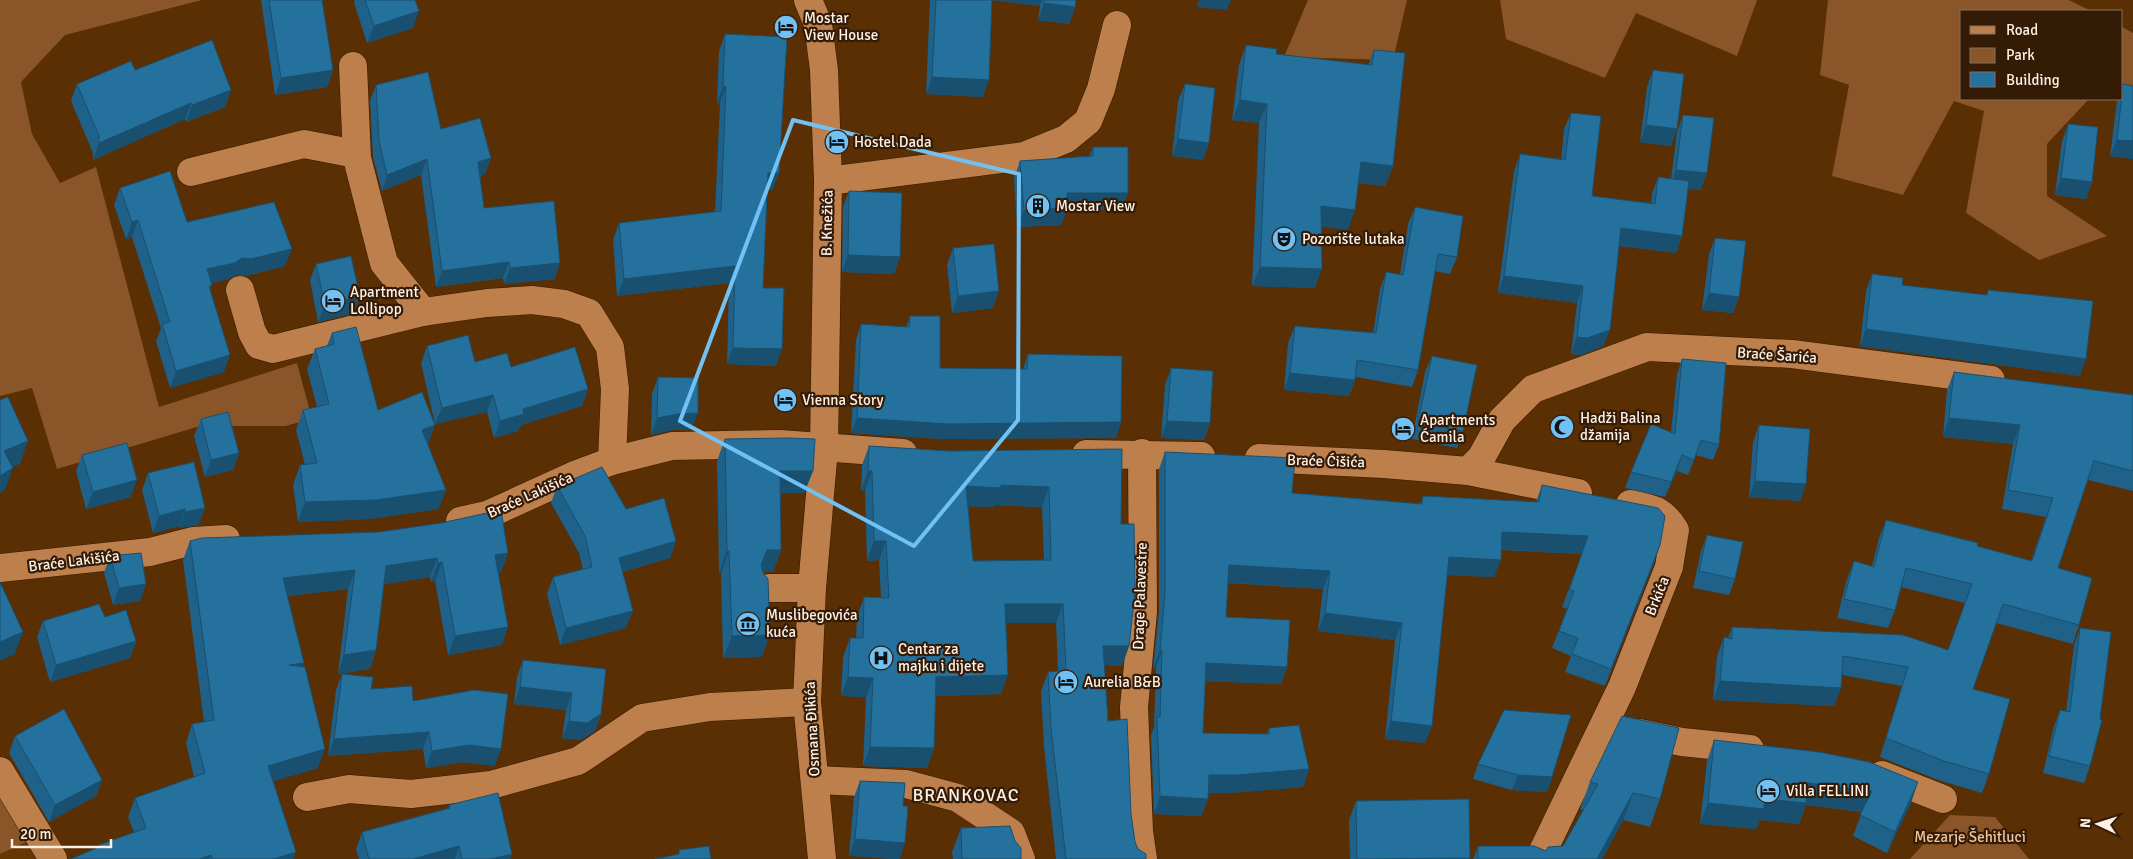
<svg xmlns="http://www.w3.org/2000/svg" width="2133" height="859" font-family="Signika,sans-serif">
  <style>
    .built { fill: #663603 }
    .green { fill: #8a5528 }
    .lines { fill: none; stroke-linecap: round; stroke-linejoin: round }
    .minor-casing { stroke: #371900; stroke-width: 29 }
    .minor { stroke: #bd7f4c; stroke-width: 28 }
    .wall { fill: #1f6188; fill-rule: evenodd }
    .shaded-wall { fill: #194f6f }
    .building { fill: #24719e; stroke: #194f6f; fill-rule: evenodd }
    .marked { fill: none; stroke: #72c1f5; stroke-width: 4; stroke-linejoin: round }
    .labels { text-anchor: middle; stroke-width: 4.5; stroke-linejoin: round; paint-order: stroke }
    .poi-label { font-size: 15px; fill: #fdf0e5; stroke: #341b06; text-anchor: start }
    .street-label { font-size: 15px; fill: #fdf0e5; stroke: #341b06 }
    .park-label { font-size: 15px; fill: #f3c39e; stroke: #341b06 }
    .quarter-label { font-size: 18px; letter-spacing: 1px; fill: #fdf0e5; stroke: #341b06 }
  </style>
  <rect width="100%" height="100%" fill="#592f03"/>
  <!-- built -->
  <polygon class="built" points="0,775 35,859 0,859"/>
  <!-- green -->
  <g class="green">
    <polygon points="0,0 202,0 65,35 21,82 32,134 60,183 96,167 159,407 297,363 312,419 285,426 200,426 57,469 32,388 0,396"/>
    <polygon points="1308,0 1407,0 1393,60 1284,57"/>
    <polygon points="1500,0 1757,0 1737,56 1636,13 1605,78 1506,39"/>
    <polygon points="1828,0 2069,0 2091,11 1962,11 1962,99 2122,99 2122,27 2133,33 2133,99 2088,100 2047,144 2047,196 2107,236 2039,260 1966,213 1984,111 1954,101 1903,195 1832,176 1849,85 1820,75"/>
    <polygon points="6,791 26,842 0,854 0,794"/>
    <polygon points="1950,815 1995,817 2029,859 1910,859"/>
  </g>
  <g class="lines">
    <!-- minor casing -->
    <g class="minor-casing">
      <g id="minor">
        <polyline points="808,0 818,24 824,70 828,181 824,448 812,588 807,702 822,859"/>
        <polyline points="353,66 357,158 384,263 423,312 487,303 532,300 564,304 589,313 610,347 615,389 612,461"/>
        <polyline points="191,172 304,144 356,154"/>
        <polyline points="828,181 1024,156 1066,139 1088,121 1101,89 1117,25"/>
        <polyline points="240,290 252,332 259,345 273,349 423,312"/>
        <polyline points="1142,453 1143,612 1134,707 1139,831 1143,859"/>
        <polyline points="1086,454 1201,456"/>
        <polyline points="1259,458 1384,464 1468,471 1578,493"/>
        <polyline points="1468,471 1481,458 1502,420 1533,389 1647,347 1792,354 1991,380"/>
        <polyline points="460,521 487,515 577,474 612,461 672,446 780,444 903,453"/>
        <polyline points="0,568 150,552 193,541 226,539"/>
        <polyline points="769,588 812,588"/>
        <polyline points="1639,733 1682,742 1750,749"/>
        <polyline points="0,771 53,859"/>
        <polyline points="1882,775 1943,799"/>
        <polyline points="815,780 906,784 958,798 1011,833 1021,859"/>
        <polyline points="307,797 349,789 411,794 491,785 578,761 642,718 710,707 807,702"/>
        <path d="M1539 859 1622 687 1669 567 1675 530C1662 509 1653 509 1630 504"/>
      </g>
    </g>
    <!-- minor -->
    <use href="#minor" class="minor"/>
  </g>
  <!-- wall -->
  <g class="wall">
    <polygon points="261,0 322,0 333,70 327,87 275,95"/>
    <polygon points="355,0 415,0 413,28 367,43 354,3"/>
    <polygon points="930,0 992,0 983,97 926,94"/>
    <polygon points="992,0 1076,0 1075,7 1069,24 1038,20 1040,6"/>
    <polygon points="725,34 773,190 767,190 763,288 776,366 727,364 729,283 617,296 613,240 619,223 715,212 720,103 717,103 719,51"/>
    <polygon points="1246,45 1276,54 1368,65 1374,50 1393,166 1385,186 1358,183 1348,230 1322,226 1315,288 1252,286 1259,123 1232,120 1239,65"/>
    <polygon points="135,70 231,90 225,107 186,122 185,119 93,160 93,153 71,101 77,84"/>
    <polygon points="1653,70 1677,129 1671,146 1640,142 1647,87"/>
    <polygon points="1185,84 1209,143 1203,160 1172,156 1178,101"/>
    <polygon points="2123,84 2133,86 2133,159 2110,156 2117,101 2118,99 2122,99 2122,88"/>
    <polygon points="376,85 441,129 491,158 485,174 480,176 484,208 555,279 504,284 503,278 436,287 421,175 382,191 373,157 370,101"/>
    <polygon points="1571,113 1592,196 1651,203 1652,194 1658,177 1671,179 1677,132 1683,115 1701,190 1688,189 1682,236 1676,253 1619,246 1610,330 1603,346 1581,355 1571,354 1577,303 1498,293 1514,171 1520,154 1561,159 1564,129"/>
    <polygon points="2068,124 2092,182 2086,199 2055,195 2062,141"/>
    <polygon points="1093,147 1128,193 1122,209 1067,210 1061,225 1017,227 1014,178 1020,161 1089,156"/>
    <polygon points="120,188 187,222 285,266 245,276 236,275 229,279 211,283 210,291 224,372 170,388 156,341 161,328 132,237 126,239 114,205"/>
    <polygon points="849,191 900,257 894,274 842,272 843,207"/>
    <polygon points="1415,207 1457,257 1450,274 1435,271 1418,370 1412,387 1356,377 1349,396 1284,390 1288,343 1295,326 1373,333 1380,289 1386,272 1400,275 1408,224"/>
    <polygon points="1715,238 1739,297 1733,313 1702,310 1709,254"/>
    <polygon points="953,248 993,308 952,313 947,265"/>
    <polygon points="316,264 360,296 354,313 318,322 310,280"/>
    <polygon points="1872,274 1902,285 1986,295 1988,290 2080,376 1860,346 1866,291"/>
    <polygon points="910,316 940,368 1023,369 1028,354 1121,422 1116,438 942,439 851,433 856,340 861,324 906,327"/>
    <polygon points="332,333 378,410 435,425 428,444 439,509 369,519 298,522 293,485 300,465 305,465 296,430 303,410 317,407 307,369 315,349 327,346"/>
    <polygon points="427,346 475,362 511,367 588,389 582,406 521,425 518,431 494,438 487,412 435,424 421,363"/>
    <polygon points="1432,356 1463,431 1457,448 1412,439 1425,372"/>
    <polygon points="1682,359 1719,445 1713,460 1696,455 1688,475 1677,471 1665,497 1625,488 1631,472 1671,432 1677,374"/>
    <polygon points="1171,368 1210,423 1204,440 1161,438 1165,385"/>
    <polygon points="1954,372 2133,395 2133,491 2088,480 2058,568 2079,625 2073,644 1996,623 1973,689 1989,774 1982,793 1938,780 1880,757 1902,686 1842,675 1841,688 1834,706 1713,700 1717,656 1724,637 1728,638 1732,627 1948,650 1965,603 1901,587 1895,610 1888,628 1837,618 1847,579 1854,561 1872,566 1879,538 1886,520 1977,546 2031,561 2046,517 2002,509 2013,444 1943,437 1947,390"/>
    <polygon points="658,377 691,430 672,430 651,435 652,394"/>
    <polygon points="201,419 239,453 233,470 205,477 194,436"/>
    <polygon points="1759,425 1806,484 1800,501 1749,497 1753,442"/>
    <polygon points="725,439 813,471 804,493 780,493 781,550 773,572 763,572 762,657 723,658 721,573 719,573 717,461"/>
    <path d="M869 446 949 451 1122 449 1121 524 1129 646 1122 666 1104 665 1108 721 1131 814 1135 842 1138 849 1146 859H1056L1044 747 1041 691 1048 672 1058 671 1056 623H1006L1001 694 936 696 934 748 927 768 863 766 866 697 841 696 843 657 850 638H856L857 617 864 597 881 598 879 560 867 561 865 491H861L862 465ZM995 505 1042 507 1044 560 973 561 968 506 994 507Z"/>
    <polygon points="1165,452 1292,493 1420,504 1423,496 1536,502 1542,485 1660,545 1605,686 1565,672 1571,656 1552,648 1567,609 1562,607 1582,554 1501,550 1494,577 1447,575 1425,743 1385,739 1395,640 1318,631 1323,589 1228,583 1226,617 1287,667 1281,684 1205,681 1203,733 1267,734 1269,728 1309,769 1303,787 1230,793 1208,793 1208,799 1201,816 1154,814 1151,735 1154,727 1156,668 1153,668 1159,612 1159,469"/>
    <polygon points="82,455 131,497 86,509 76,471"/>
    <polygon points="194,462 199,525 179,528 179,526 153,533 142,490 148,473"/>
    <polygon points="557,486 626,509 676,541 670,558 622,572 626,628 560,645 547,594 553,577 583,570 579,553 551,503"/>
    <polygon points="1707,535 1735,579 1729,595 1693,588 1701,551"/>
    <polygon points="190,541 508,553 501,572 499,573 502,645 448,655 435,581 431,582 430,577 384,584 376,650 370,669 338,674 348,589 287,596 304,663 302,667 318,768 273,781 296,852 293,859 71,859 98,848 99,845 134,832 128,817 135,798 194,777 186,743 192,724 204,722 183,560"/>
    <polygon points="110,556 146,584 140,601 113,605 104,573"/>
    <polygon points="105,617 136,641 130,658 50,682 37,637 43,621"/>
    <polygon points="2080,628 2090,766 2084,783 2043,773 2054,726 2060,710 2066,711 2074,645"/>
    <polygon points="523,660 601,714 595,731 581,740 562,738 566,710 514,704 517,677"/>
    <polygon points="342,674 371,689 413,701 495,766 463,762 426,768 423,749 328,756 336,690"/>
    <polygon points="15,736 102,780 96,796 49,822 9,753"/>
    <polygon points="1714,740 1911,803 1887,853 1853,836 1862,812 1806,805 1799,824 1760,820 1756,829 1700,824 1707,761"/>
    <polygon points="1478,764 1552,777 1547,792 1512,790 1473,779"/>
    <polygon points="860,781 903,806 849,856 854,797"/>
    <polygon points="1590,782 1660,799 1650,827 1623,820 1602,859 1473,859 1478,846 1546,851 1563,846 1584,810 1580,809"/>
    <polygon points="1356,801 1470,859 1350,859 1349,820"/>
    <polygon points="449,805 512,854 510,859 359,859 356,849 362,832 448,808"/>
    <polygon points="961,828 1021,859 953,859 952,852"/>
  </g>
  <!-- shaded-wall -->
  <g class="shaded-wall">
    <polygon points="992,0 1042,0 1040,6"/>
    <polygon points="1199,0 1231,0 1227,10 1196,7"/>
    <polygon points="1044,3 1075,7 1069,24 1038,20"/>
    <polygon points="419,11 413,28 367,43 374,26"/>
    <polygon points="333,70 327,87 275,95 281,78"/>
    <polygon points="932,77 989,80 983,97 926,94"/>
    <polygon points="723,86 726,87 720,103 717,103"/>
    <polygon points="231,90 225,107 186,122 192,105"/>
    <polygon points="1240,100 1267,104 1259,123 1232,120"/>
    <polygon points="191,103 185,119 93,160 99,143"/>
    <polygon points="1646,125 1677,129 1671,146 1640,142"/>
    <polygon points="1178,139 1209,143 1203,160 1172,156"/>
    <polygon points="2117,140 2133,141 2133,159 2110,156"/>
    <polygon points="491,158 485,174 472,178 478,162"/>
    <polygon points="427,159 421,175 382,191 387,175"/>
    <polygon points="1361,162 1393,166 1385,186 1354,182"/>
    <polygon points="1676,170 1707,173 1701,190 1670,187"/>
    <polygon points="768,173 779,173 773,190 762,190"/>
    <polygon points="2061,178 2092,182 2086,199 2055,195"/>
    <polygon points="1067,193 1128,193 1122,209 1067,210 1061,225 1017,227 1024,210"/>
    <polygon points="1321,206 1355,210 1348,230 1314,226"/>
    <polygon points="138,220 132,237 126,239 132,222"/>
    <polygon points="1621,228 1682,236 1676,253 1615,245"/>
    <polygon points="292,249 285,266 245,276 236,275 229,279 201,286 207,269 242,258"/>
    <polygon points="848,255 900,257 894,274 842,272"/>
    <polygon points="509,262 503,278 436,287 442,271"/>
    <polygon points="560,263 555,279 504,284 510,268"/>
    <polygon points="735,266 729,283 617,296 624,279"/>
    <polygon points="1260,267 1322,269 1315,288 1252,286"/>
    <polygon points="1504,276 1583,286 1577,303 1498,293"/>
    <polygon points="999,291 993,308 952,313 958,296"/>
    <polygon points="1709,293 1739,297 1733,313 1702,310"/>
    <polygon points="360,296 354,313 318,322 325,305"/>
    <polygon points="1866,329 2086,359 2080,376 1860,346"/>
    <polygon points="1610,330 1603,346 1581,355 1571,354 1577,337"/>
    <polygon points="733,348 782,349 776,366 727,364"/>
    <polygon points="230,355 224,372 170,388 176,371"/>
    <polygon points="1290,373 1355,380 1349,396 1284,390"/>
    <polygon points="588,389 582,406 521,425 518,431 494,438 500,421 523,409"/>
    <polygon points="493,395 487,412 435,424 442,408"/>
    <polygon points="698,413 691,430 672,430 651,435 657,418 678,414"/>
    <polygon points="857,418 1121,422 1116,438 942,439 851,433"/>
    <polygon points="1949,418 2020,425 2013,444 1943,437"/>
    <polygon points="1167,421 1210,423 1204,440 1161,438"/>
    <polygon points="435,425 428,444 422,430"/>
    <polygon points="28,441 20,464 0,472 4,451"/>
    <polygon points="239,453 233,470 205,477 211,460"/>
    <polygon points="1682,455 1677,471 1665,497 1671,482"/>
    <polygon points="13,468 5,490 0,493 0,476"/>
    <polygon points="780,471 813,471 804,493 772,493"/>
    <polygon points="868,471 872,471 865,491 861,491"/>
    <polygon points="137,480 131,497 86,509 93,492"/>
    <polygon points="1755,481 1806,484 1800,501 1749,497"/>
    <polygon points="1001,485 1049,487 1042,507 995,505 994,507 959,506 966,486"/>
    <polygon points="446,490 439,509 369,519 298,522 305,502"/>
    <polygon points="205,508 199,525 179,528 185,512"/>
    <polygon points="185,509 179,526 153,533 159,516"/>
    <polygon points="1502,532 1588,536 1582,554 1496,549"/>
    <polygon points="676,541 670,558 613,574 619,558"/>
    <polygon points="874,541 886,541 879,560 867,561"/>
    <polygon points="1660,545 1654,563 1605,686 1611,669"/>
    <polygon points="767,550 781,550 773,572 759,572"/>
    <polygon points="727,551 729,551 721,573 719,573"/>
    <polygon points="508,553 501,572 489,574 495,555"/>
    <polygon points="1449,557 1501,560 1494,577 1443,575"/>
    <polygon points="437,558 430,577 380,585 386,566"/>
    <polygon points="442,562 435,581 431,582 438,563"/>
    <polygon points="1229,565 1330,571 1323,589 1223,582"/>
    <polygon points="355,570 348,589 276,597 283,578"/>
    <polygon points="146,584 140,601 113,605 119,588"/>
    <polygon points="1005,604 1063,604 1056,623 998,623"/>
    <polygon points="633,611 626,628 560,645 566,628"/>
    <polygon points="1325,613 1402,623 1395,640 1318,631"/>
    <polygon points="508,627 502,645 448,655 455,636"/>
    <polygon points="23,632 15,654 0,661 0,642"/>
    <polygon points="770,635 762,657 723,658 732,636"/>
    <polygon points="136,641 130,658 50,682 56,665"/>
    <polygon points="1103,646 1129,646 1122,666 1095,665"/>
    <polygon points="376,650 370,669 338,674 344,655"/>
    <polygon points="1160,650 1162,650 1156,668 1153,668"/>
    <polygon points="304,663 297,681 289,665"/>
    <polygon points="1206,663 1287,667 1281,684 1199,681"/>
    <polygon points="1008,675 1001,694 929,696 936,677"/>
    <polygon points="848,677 873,678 866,697 841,696"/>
    <polygon points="1720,681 1841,688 1834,706 1713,700"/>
    <polygon points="520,687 572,693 566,710 514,704"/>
    <polygon points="601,714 595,731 581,740 562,738 569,721"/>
    <polygon points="1391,721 1432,726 1425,743 1385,739"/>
    <polygon points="429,732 423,749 328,756 334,739"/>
    <polygon points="469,745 501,749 495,766 463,762 426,768 432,751"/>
    <polygon points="870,747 934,748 927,768 863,766"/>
    <polygon points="325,749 318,768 261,785 268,766"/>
    <polygon points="1309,769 1303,787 1230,793 1202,793 1209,775"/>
    <polygon points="1518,775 1552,777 1547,792 1512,790"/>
    <polygon points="102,780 96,796 49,822 55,805"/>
    <polygon points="1918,782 1911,803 1887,853 1895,832"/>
    <polygon points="1808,783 1872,791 1864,812 1806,805 1799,824 1760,820 1756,829 1700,824 1708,803 1765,799"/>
    <polygon points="1633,793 1623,820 1602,859 1597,859"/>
    <polygon points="1160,796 1208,799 1201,816 1154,814"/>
    <polygon points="855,839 905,843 900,859 890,859 849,856"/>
    <polygon points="459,846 455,859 413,859"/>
    <polygon points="296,852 293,859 274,859"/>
    <polygon points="512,854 510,859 491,859"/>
    <polygon points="211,855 209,859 200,859"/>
  </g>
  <!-- building -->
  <g class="building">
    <polygon points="269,0 322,0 333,70 281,78"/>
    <polygon points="365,0 415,0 419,11 374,26"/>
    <polygon points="936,0 992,0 989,80 932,77"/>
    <polygon points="1044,0 1076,0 1075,7 1044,3"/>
    <polygon points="725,34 787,37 779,173 768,173 763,288 784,288 782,349 733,348 735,266 624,279 619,223 721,211 726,87 723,86"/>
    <polygon points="212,40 231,90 192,105 191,103 99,143 99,136 77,84 131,61 135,70"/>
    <polygon points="1246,45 1277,49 1276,54 1372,65 1374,50 1405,53 1393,166 1361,162 1355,210 1321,206 1322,269 1260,267 1267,104 1240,100"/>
    <polygon points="1653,70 1684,74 1677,129 1646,125"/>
    <polygon points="428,72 441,129 480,118 491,158 478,162 484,208 554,201 560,263 510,268 509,262 442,271 427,159 387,175 379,141 376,85"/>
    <polygon points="1185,84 1215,88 1209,143 1178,139"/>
    <polygon points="2123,84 2133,86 2133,141 2117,140"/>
    <polygon points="1571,113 1601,116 1592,196 1655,204 1658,177 1689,181 1682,236 1621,228 1610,330 1587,338 1577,337 1583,286 1504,276 1520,154 1565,160"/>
    <polygon points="1683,115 1714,118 1707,173 1676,170"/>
    <polygon points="2068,124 2098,127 2092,182 2061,178"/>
    <polygon points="1093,147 1128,147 1128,193 1067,193 1068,208 1024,210 1020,161 1093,156"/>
    <polygon points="170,171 187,222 274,202 292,249 251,259 242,258 235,263 207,269 212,285 209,286 230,355 176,371 162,324 170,322 138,220 132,222 120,188"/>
    <polygon points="849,191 902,193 900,257 848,255"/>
    <polygon points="1415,207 1463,216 1457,257 1438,254 1418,370 1357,360 1355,380 1290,373 1295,326 1376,333 1386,272 1403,275"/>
    <polygon points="1715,238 1746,241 1739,297 1709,293"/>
    <polygon points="994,244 999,291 958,296 953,248"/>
    <polygon points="351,256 360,296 325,305 316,264"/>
    <polygon points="1872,274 1903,278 1902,285 1987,295 1988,290 2093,301 2086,359 1866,329"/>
    <polygon points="910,316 940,316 940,368 1027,369 1028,354 1122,356 1121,422 948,424 857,418 861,324 909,327"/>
    <polygon points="356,327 378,410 422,392 435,425 422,430 446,490 376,500 305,502 300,465 317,463 303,410 329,404 315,349 334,344 332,333"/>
    <polygon points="468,335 475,362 507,353 511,367 575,347 588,389 523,409 524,414 500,421 493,395 442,408 427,346"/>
    <polygon points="1432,356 1477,365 1463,431 1418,422"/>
    <polygon points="1682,359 1726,363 1719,445 1701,440 1694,460 1682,455 1671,482 1631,472 1651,424 1675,434"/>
    <polygon points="1171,368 1213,371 1210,423 1167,421"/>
    <polygon points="1954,372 2133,395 2133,471 2094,461 2058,568 2092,578 2079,625 2003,604 1973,689 2010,699 1989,774 1944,761 1886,738 1908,667 1843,656 1841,688 1720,681 1724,637 1732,639 1732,627 1903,635 1948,650 1972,584 1906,568 1895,610 1844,599 1854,561 1874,567 1886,520 1978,543 1977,546 2032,561 2053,498 2008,490 2020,425 1949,418"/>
    <polygon points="658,377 698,378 698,413 678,414 657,418"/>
    <polygon points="8,397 28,441 4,451 13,468 0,476 0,400"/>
    <polygon points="228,412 239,453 211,460 201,419"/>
    <polygon points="1759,425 1810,429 1806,484 1755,481"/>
    <polygon points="788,438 815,439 813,471 780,471 781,550 767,550 761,565 763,573 768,579 770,635 732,636 729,551 727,551 725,439"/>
    <polygon points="127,443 137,480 93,492 82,455"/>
    <path d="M869 446 949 451 1122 449 1121 524H1134L1135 592 1129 646H1103L1108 721 1127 719 1131 814 1135 842 1138 849 1146 854V859H1066L1051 728 1048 672 1066 670 1063 604H1005L1008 675 936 677 934 748 870 747 873 678 848 677 850 638H863L864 597 889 598 886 541H874L872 471H868ZM1001 485 1049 487 1051 560 973 561 966 486 1001 488Z"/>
    <polygon points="1165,452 1295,458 1292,493 1422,504 1423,496 1539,502 1542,485 1658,508 1665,516 1660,545 1611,669 1572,654 1578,638 1559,631 1574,591 1569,590 1588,536 1502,532 1501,560 1449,557 1432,726 1391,721 1402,623 1325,613 1330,571 1229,565 1226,617 1290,620 1287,667 1206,663 1203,733 1269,734 1269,728 1299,725 1309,769 1237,775 1209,775 1208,799 1160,796 1157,717 1160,717 1162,650 1160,650 1165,594"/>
    <polygon points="194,462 205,508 185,512 185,509 159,516 148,473"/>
    <polygon points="602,467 626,509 664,498 676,541 619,558 633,611 566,628 553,577 592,567 585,536 557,486"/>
    <polygon points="501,510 508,553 495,555 508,627 455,636 442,562 438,563 437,558 386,566 376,650 344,655 355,570 283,578 304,663 289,665 305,667 325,749 268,766 296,852 274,859 212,859 211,855 200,859 71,859 99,847 99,845 146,828 135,798 205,773 192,724 214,720 190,541 202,538 379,532 441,523"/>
    <polygon points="1707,535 1743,542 1735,579 1699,571"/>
    <polygon points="141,553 146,584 119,588 110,556"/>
    <polygon points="0,582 23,632 0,642"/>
    <polygon points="99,604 105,617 126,610 136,641 56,665 43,621"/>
    <polygon points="2080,628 2111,632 2100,719 2102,720 2090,766 2049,756 2060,710 2070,712"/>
    <polygon points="523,660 606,669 601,714 587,723 569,721 572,693 520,687"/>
    <polygon points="342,674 373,677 371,689 412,686 413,701 474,690 508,694 501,749 469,745 432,751 429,732 334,739"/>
    <polygon points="64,709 102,780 55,805 15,736"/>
    <polygon points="1504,710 1571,715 1552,777 1518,775 1478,764"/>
    <polygon points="1622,716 1679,728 1660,799 1633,793 1597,859 1478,859 1478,846 1534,846 1546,851 1548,847 1563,846 1598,784 1590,782"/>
    <polygon points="1714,740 1819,752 1869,762 1918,782 1895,832 1860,815 1872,791 1808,783 1806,803 1765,799 1764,809 1708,803"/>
    <polygon points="860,781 905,783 903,806 908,806 905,843 855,839"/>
    <polygon points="498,793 512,854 491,859 462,859 459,846 413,859 369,859 362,832 450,808 449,805"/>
    <polygon points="1469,799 1470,858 1357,859 1356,801"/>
    <polygon points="1010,826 1015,841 1021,848 1021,859 962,859 961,828"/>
    <polygon points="709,846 711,859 655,859 679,854 679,850"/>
  </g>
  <!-- marked area -->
  <path class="marked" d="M793 120 1019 174 1018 420 914 546 680 421Z"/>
  <!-- icons -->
  <defs>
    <g id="hotel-disc" transform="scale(1.25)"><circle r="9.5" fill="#72c1f5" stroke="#341b06"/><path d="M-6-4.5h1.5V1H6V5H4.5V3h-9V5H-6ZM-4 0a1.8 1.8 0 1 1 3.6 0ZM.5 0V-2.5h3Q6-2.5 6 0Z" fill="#111"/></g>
    <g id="building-disc" transform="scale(1.25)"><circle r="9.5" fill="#72c1f5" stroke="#341b06"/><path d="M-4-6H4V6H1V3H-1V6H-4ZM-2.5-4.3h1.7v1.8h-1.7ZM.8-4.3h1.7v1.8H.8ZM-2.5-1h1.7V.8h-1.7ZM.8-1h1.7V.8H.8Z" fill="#111"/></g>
    <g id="theatre-disc" transform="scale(1.25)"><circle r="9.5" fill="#72c1f5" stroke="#341b06"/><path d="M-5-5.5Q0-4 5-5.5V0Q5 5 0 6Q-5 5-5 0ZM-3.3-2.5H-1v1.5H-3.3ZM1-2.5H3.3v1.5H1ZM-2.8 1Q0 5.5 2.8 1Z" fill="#111"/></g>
    <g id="mosque-disc" transform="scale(1.25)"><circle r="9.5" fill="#72c1f5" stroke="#341b06"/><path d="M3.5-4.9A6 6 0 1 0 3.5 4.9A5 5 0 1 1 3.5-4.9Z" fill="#111"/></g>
    <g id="museum-disc" transform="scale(1.25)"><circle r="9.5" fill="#72c1f5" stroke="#341b06"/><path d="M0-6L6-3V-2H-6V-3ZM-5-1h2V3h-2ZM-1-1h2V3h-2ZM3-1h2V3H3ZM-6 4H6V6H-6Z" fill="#111"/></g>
    <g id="hospital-disc" transform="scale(1.25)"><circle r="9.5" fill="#72c1f5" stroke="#341b06"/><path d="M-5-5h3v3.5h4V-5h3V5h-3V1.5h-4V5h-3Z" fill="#111"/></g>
  </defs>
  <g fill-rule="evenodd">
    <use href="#hotel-disc" x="786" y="27"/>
    <use href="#hotel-disc" x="837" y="142"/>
    <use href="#building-disc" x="1038" y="206"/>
    <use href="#theatre-disc" x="1284" y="239"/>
    <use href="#hotel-disc" x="333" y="301"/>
    <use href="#hotel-disc" x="785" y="400"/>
    <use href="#mosque-disc" x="1562" y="427"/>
    <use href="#hotel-disc" x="1403" y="429"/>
    <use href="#museum-disc" x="748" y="624"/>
    <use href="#hospital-disc" x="881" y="658"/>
    <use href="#hotel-disc" x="1066" y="682"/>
    <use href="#hotel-disc" x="1768" y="791"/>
  </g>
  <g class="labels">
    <!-- poi labels -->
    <g class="poi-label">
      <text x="804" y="23">Mostar<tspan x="804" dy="17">View House</tspan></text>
      <text x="854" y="147">Hostel Dada</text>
      <text x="1056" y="211">Mostar View</text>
      <text x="1302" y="244">Pozorište lutaka</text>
      <text x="350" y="297">Apartment<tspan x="350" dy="17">Lollipop</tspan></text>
      <text x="802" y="405">Vienna Story</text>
      <text x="1580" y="423">Hadži Balina<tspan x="1580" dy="17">džamija</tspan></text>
      <text x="1420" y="425">Apartments<tspan x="1420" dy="17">Ćamila</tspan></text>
      <text x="766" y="620">Muslibegovića<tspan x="766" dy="17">kuća</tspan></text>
      <text x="898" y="654">Centar za<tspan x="898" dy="17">majku i dijete</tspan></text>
      <text x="1084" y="687">Aurelia B&amp;B</text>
      <text x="1786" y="796">Villa FELLINI</text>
    </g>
    <!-- street labels -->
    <g class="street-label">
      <text transform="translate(827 223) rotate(-89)" y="5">B. Knežića</text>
      <text transform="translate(1777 355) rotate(4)" y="5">Braće Šarića</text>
      <text transform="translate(1326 461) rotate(2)" y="5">Braće Ćišića</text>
      <text transform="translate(530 495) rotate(-24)" y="5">Braće Lakišića</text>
      <text transform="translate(74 561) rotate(-7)" y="5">Braće Lakišića</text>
      <text transform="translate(1140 596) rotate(-88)" y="5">Drage Palavestre</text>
      <text transform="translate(1657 596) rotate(-68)" y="5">Brkića</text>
      <text transform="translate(812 729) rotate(-93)" y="5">Osmana Đikića</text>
    </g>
    <!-- park labels -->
    <g class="park-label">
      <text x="1970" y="842">Mezarje Šehitluci</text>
    </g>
    <!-- quarter labels -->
    <g class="quarter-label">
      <text x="966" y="801">BRANKOVAC</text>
    </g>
  </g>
  <!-- legend -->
  <rect x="1960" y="10" width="162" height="90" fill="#341b06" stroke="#84705f"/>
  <rect x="1970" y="26" width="25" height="8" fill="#bd7f4c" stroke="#84705f"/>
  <text x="2006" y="35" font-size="15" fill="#fdf0e5">Road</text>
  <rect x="1970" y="48" width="25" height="15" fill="#8a5528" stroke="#84705f"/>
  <text x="2006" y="60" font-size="15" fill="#fdf0e5">Park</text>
  <rect x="1970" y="72" width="25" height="15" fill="#24719e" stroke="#84705f"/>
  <text x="2006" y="85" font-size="15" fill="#fdf0e5">Building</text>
  <!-- north arrow -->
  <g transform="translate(2098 824) rotate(274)" stroke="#341b06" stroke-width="4" paint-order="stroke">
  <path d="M0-4L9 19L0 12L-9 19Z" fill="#fdf0e5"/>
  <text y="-8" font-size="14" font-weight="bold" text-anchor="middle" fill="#fdf0e5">N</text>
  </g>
  <!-- scale -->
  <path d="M12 839v8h99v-8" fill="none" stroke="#fdf0e5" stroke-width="2.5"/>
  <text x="20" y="839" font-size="15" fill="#fdf0e5" stroke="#341b06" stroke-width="4" paint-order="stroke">20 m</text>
</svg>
